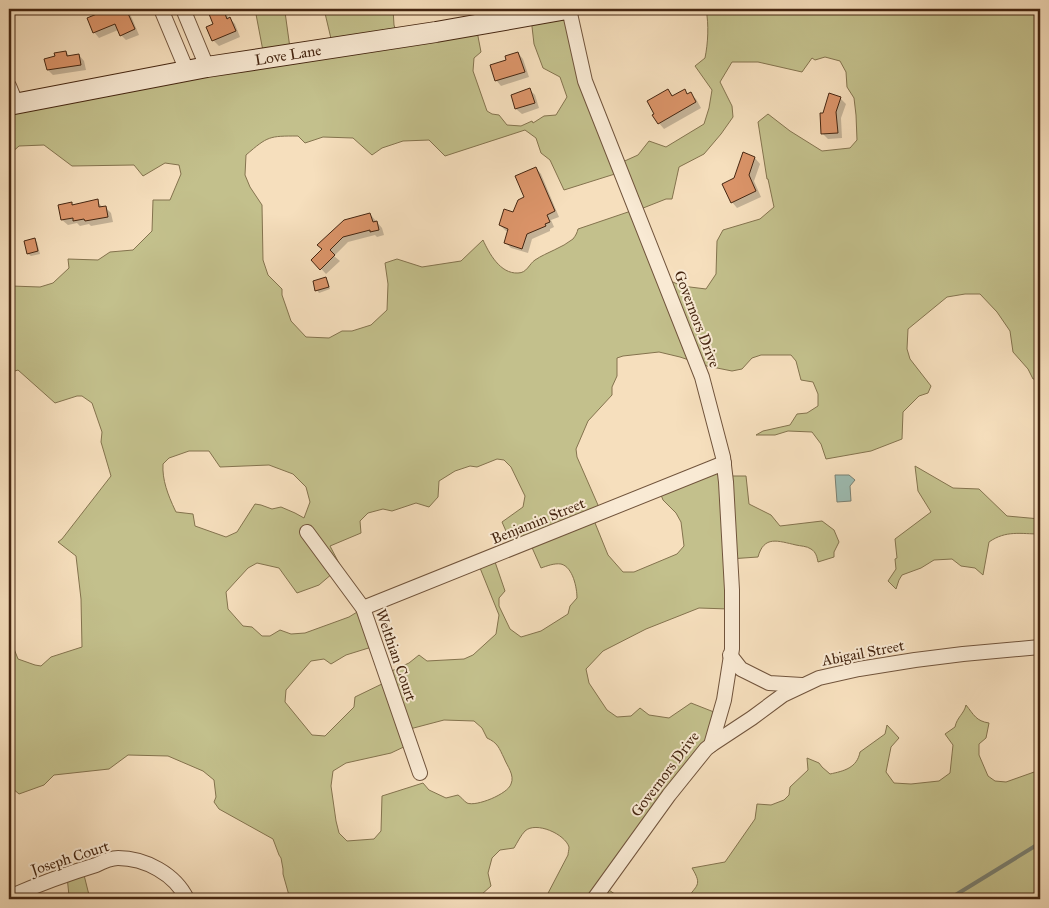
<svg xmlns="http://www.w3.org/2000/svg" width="1049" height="908" font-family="'IM FELL Great Primer',serif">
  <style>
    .green { fill: #c3c08c; stroke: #84734e; fill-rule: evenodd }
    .water { fill: #9dbcb2; stroke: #7a8072 }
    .shadow { fill: #0003 }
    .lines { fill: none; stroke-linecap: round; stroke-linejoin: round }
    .stream { stroke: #7a8072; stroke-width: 4 }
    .building { fill: #db9469; stroke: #452611 }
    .street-casing { stroke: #71543c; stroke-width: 16 }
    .secondary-casing { stroke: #452611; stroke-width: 22 }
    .street { stroke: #f9ead4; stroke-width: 14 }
    .secondary { stroke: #f9ead4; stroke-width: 20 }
    .labels { text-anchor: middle; stroke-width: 4; stroke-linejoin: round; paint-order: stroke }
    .street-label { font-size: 15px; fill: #452611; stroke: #f9ead4 }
  </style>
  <rect width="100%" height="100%" fill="#f6dfbd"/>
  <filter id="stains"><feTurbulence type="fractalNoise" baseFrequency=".004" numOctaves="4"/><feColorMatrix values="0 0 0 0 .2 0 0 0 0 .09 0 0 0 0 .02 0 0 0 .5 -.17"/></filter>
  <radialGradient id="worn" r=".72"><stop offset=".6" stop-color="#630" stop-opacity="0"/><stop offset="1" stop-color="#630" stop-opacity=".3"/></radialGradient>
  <!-- green -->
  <g class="green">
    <path d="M255 9H282L285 12 290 48 333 47 324 9H393L394 25 398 38 476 26 481 52 474 58 473 71 487 111 492 114 499 115 507 125 521 126 532 121 533 123 544 116 556 115 567 97 560 77 543 68 534 44 531 18 565 11 618 164 638 155 649 141 666 147 704 124 709 108 712 90 695 66 705 58C708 43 709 25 706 9H1040V379H1033L1028 369 1013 352 1010 331 997 312 980 294H965L947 297 908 329 907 349 910 359 931 386 928 393 919 396 903 412 902 439 871 451 826 459 821 444 812 432 788 431 775 435H756L763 431 790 425 797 414 807 413 818 406V394L813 382 801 380 796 361 791 355H761L752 358 742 369 732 371 707 366 680 357 659 352 623 356 617 358V376L612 387V395L588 421 576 449 577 457 601 512 593 518 608 555 623 572H634L677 554 684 546 681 522 676 513 663 500 659 490 721 466 726 476H746L749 504 771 515 780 526 822 521 834 530 839 542 834 552V557L818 562C817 557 816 552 811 549 807 546 800 546 796 545 778 541 764 535 758 557L729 559V609L699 608 646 629 603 651 586 669 589 683 607 710 617 717 631 716 640 708 649 715 669 718 691 703 719 714 712 743 606 888 622 899H609L604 895 595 899H545L568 855C568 853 569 850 569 847 565 834 536 821 525 831 521 835 517 843 514 848L500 850 492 858 488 873 491 886 481 895 479 899H290L283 874V869L281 858 279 855 273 839 219 809 214 802 216 797 214 780 203 771 168 756 128 755 109 769 54 775 44 785 19 794 12 788 9 789V636L18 659 35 665 41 666 51 657 82 647 81 599 76 556 58 542 62 539 111 476 101 442 102 432 92 403 82 396H77L55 403 18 370 9 373V284L11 286 40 287 53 283 69 268 68 259 98 260 110 252 133 250 152 231 153 200H170L181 174 179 165 165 163 143 176 134 165 72 166 44 145 19 146 9 155V106L263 51ZM825 57 840 61 846 72 847 87 854 98 856 115 857 140 850 148 822 151 790 131 768 114 758 122 767 179H768L774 207 760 219 723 230 717 241 716 274 706 289 682 286 659 276 633 212 666 199H672L679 167 704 154 721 134 733 117 732 106 720 82 732 62H758L802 72 812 58 815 60ZM525 130 536 138 541 153 550 160 564 190 618 173 631 211 578 229C577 233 576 235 573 239 562 248 547 252 535 260 529 264 527 273 518 273 500 274 489 253 483 240L461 261 422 267 397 259 385 263 388 284 387 310 371 325 352 331H342L329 338 306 337 291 321 282 295V289L268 275 263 260 262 205 250 187 245 175 246 155C268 136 269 136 298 136L305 143 323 137 353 138 372 155 382 148 403 141 429 140 445 156ZM189 451H209L220 467 269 465 293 474 306 487 310 502 304 518 295 513 281 507 272 509 261 505 255 504 237 532 226 537 195 526 193 514 176 512 175 510C168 495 162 480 163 464L169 458ZM497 459 504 460 511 467 525 496 523 507 502 522 513 547 530 543 541 568C547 566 554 563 561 564 573 567 577 588 577 598L570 606 568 614 541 631 521 637 510 629 499 606V598L505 591 494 559 481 565 480 568 499 615 496 634 473 655 464 659 427 661 419 655 409 663 385 674 386 682 355 697 354 707 325 736 312 735 285 702 286 690 311 661 324 659 331 664 346 655 375 646 362 609 349 617 305 633 291 634 280 630 270 636H262L252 627 243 626 228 609 226 592 248 568 257 563 279 568 297 593 319 585 340 567V565L330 546 361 533 360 521 368 513 383 509 392 511 416 503 429 507 438 497 439 481 455 471 470 466 477 467ZM444 720 474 721 482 728 487 738C498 743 499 748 504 758 507 766 515 775 511 784 508 794 476 807 467 803 464 801 461 797 458 795L446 798 429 790 423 783 382 796 381 831 374 839 347 841 339 833 336 821 331 786 333 771 346 763 391 753 410 744 406 730Z"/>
    <path d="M915 466 953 488 979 489 1007 516 1040 519V534C1021 534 1006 530 989 542L983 575 975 568 961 566 952 559 934 560 921 568 902 575 899 580 896 589 888 581 896 569 895 559 897 558 895 539 931 512 918 491Z"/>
    <path d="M966 705C974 715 976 721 989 723L986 738 979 744V755L988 776 995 781 1006 782 1037 771 1040 767V899H687C696 885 703 886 692 868L725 862 755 819 757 804 771 805 784 800 789 795 790 787 808 770 807 758 819 763 822 767 830 774C844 771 857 768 860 752L885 734 887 725 899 738 891 747 886 772 894 783 911 784 939 781 950 773 953 745 945 734 955 727C957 717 964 714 966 705Z"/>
    <polygon points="83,871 89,895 95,899 70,899 69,896 67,876"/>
  </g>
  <!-- water -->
  <polygon class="water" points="835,475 849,475 855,480 850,486 851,501 837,502"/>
  <!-- shadow -->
  <g class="shadow">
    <polygon points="110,9 128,9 139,35 126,40 121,35 118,30 99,38 94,32"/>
    <polygon points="222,10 235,24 240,37 219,46 213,40"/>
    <polygon points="66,52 70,57 79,55 84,61 86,70 53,75 48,70 56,57"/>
    <polygon points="518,53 523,59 529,77 501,86 496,80 508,61"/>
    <polygon points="529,89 535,95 539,108 522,114 516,109"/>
    <polygon points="668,90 673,96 684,91 688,95 690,94 696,99 701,108 664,129 659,123"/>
    <polygon points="840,98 846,104 841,118 842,138 828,139 822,133 824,114"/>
    <polygon points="744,154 755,158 760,164 754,181 761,197 737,208 732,202 735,179"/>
    <polygon points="536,168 541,174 559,217 551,220 554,227 550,229 550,231 532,239 528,253 511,248 505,242 508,231 506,231 500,225 514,214 526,198"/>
    <polygon points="97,201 103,208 105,207 111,213 113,222 91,226 89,224 80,226 77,223 68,225 62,220 71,203 74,206"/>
    <polygon points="370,214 382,228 384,235 377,237 375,235 348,242 334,256 340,261 326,274 313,260"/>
    <polygon points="35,240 37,242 40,254 31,256 28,254"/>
    <polygon points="325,279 328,281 330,289 319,293 317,290"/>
  </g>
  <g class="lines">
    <!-- stream -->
    <polyline class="stream" points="949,899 1040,843"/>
  </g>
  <!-- building -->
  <g class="building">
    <polygon points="109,9 126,9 135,29 120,36 115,24 93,33 87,18"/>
    <polygon points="223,9 227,19 230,17 236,31 212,41 206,27 213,24 209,14"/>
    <polygon points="66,51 67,56 79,54 81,65 47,70 44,59 55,56 54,53"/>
    <polygon points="518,52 525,72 495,81 490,65 506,60 505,56"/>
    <polygon points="530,88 535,103 515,109 511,95"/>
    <polygon points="668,89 672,96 685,89 687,94 691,92 696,102 658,124 652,115 654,114 647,101"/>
    <polygon points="829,93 841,97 836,112 838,133 821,134 820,113 823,113"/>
    <polygon points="743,152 755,157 749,175 756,191 731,203 722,184 734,178"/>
    <polygon points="536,167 555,211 547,215 550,222 545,224 546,226 527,234 522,249 504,243 508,229 499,225 504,209 513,212 518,200 524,197 515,176"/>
    <polygon points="98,199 99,207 106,206 108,217 85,221 84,219 73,221 73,218 61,220 58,205 72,202 72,205"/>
    <polygon points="370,213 373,222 377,221 379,230 370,232 370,230 343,237 330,250 335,255 320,270 311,260 322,249 317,245 344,220"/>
    <polygon points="35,238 38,251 27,254 24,241"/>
    <polygon points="326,277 329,287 315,291 313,281"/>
  </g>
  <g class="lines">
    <!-- street casing -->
    <g class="street-casing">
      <g id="street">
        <polyline points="161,9 187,71"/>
        <polyline points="183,9 207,67"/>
        <polyline points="569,9 585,81 702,377 723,457 726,482 732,590 732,649 724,700 711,745 706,749 669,795 594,899"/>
        <polyline points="9,86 16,103"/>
        <polyline points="307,532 363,608 420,773"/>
        <polyline points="363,608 724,463"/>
        <polyline points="730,655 741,669 769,683 802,685"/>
        <polyline points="711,745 752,718 783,695 819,678 859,669 915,660 963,654 1040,647"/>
        <path d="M9 897C37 885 66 874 96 865 102 862 111 858 118 858 145 858 175 874 187 899"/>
      </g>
    </g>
    <!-- secondary casing -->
    <g class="secondary-casing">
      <polyline id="secondary" points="9,105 207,67 436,32 567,9"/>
    </g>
    <!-- street -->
    <use href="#street" class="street"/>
    <!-- secondary -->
    <use href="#secondary" class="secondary"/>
  </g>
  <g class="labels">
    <!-- street labels -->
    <g class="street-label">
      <text transform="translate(288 55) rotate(-9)" y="5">Love Lane</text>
      <text transform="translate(697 319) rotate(69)" y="5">Governors Drive</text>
      <text transform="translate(538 521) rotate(-22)" y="5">Benjamin Street</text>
      <text transform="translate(863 653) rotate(-11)" y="5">Abigail Street</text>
      <text transform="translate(396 655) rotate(71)" y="5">Welthian Court</text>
      <text transform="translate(665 774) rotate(-53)" y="5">Governors Drive</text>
      <text transform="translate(70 858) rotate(-18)" y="5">Joseph Court</text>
    </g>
  </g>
  <!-- margin -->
  <rect width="1049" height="908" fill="none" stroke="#f6dfbd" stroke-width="30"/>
  <rect x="10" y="10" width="1029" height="888" fill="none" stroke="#452611" stroke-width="2.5"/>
  <rect x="15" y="15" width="1019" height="878" fill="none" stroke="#452611"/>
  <rect width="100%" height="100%" filter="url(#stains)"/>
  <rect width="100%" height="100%" fill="url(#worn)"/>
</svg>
